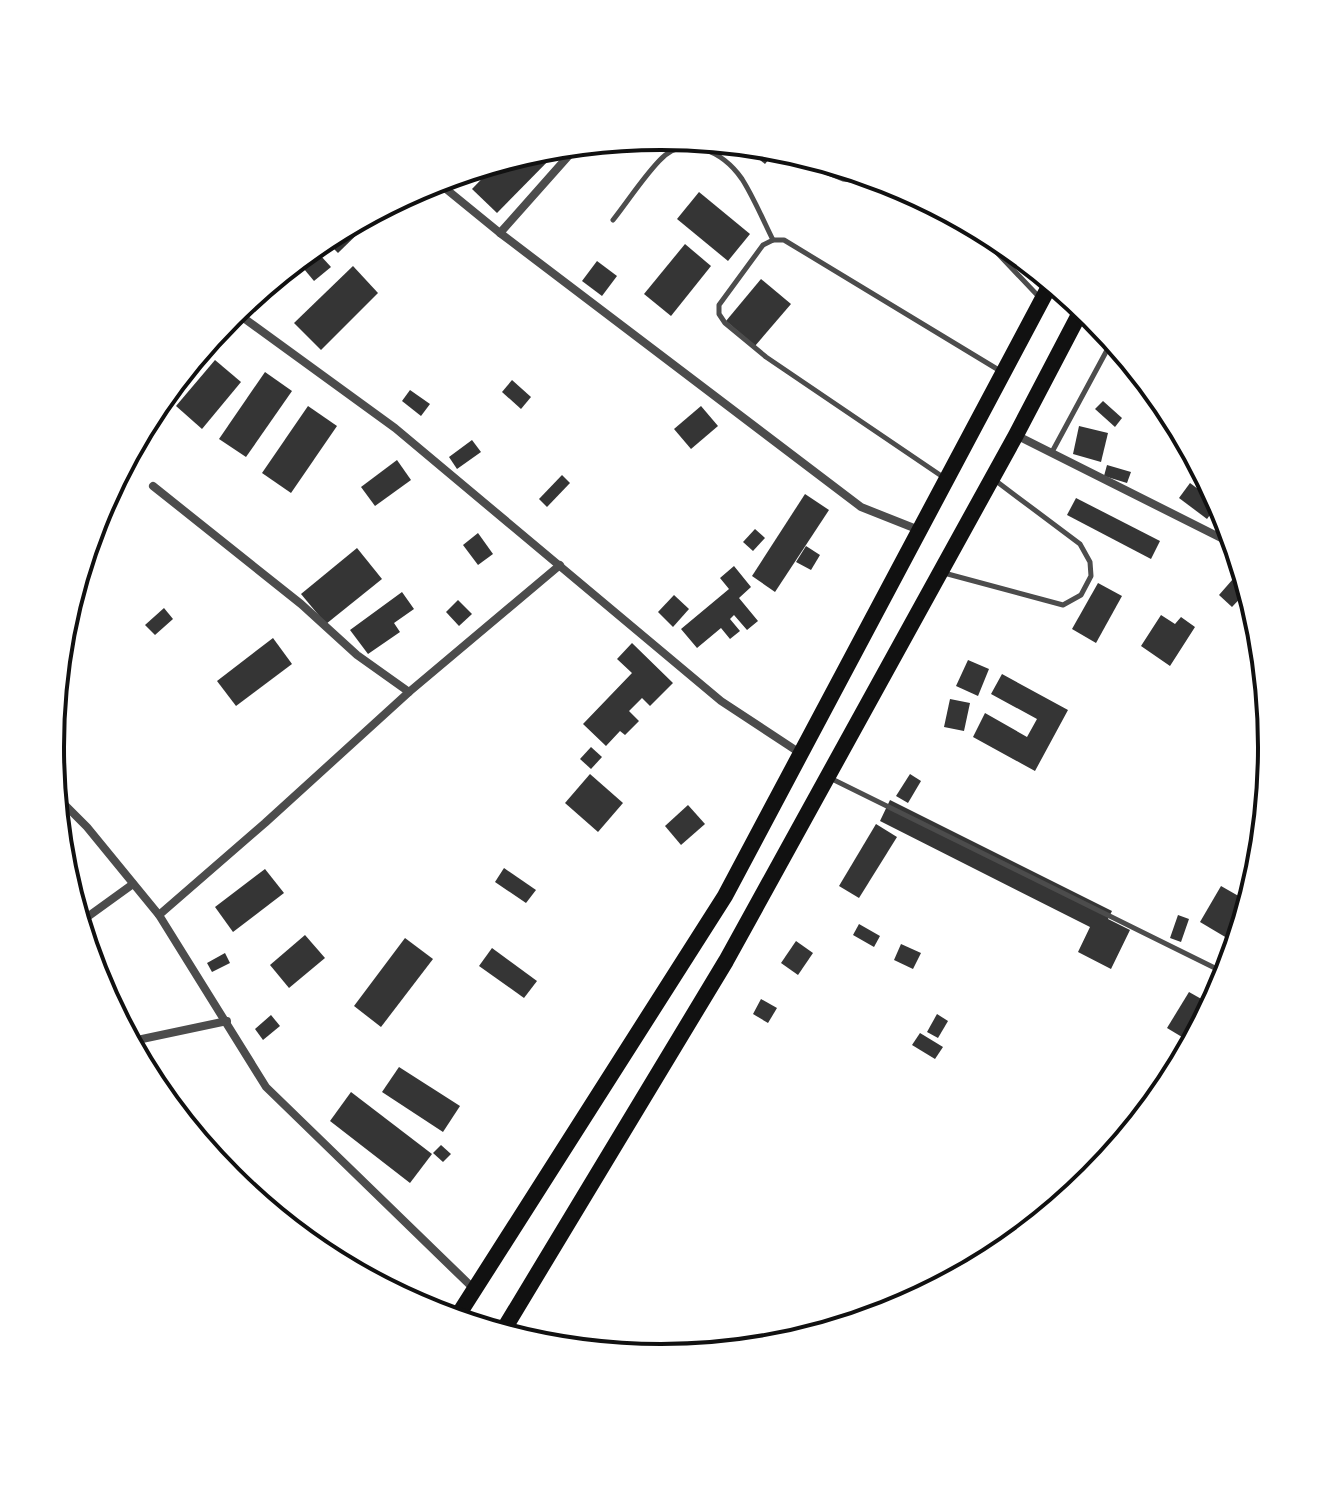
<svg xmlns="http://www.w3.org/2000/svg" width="1322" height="1494" font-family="Rubik,sans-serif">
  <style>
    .building { fill: #353535 }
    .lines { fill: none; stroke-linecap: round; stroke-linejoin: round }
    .service { stroke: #4c4c4c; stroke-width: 5 }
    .minor { stroke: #4c4c4c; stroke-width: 8 }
    .trunk { stroke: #111; stroke-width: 16 }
    .rim { fill: none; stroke: #111; stroke-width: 4 }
  </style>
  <rect width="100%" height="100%" fill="#fff"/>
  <!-- building -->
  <g class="building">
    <polygon points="740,144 778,148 765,164"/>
    <polygon points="553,147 558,151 497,213 472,189 500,160"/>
    <polygon points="699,192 750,234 728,261 677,219"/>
    <polygon points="376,210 379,213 338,253 323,238"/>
    <polygon points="685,244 711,266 671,316 644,294"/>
    <polygon points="315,245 318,248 284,284 276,276"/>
    <polygon points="320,255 331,267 314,281 304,269"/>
    <polygon points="597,261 617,276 602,296 582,281"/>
    <polygon points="353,266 378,293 321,350 294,323"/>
    <polygon points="761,279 791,304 755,346 726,321"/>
    <polygon points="215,360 241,382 202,429 176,406"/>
    <polygon points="1134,365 1148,382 1145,387 1127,374"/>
    <polygon points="265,372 292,391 246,457 219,439"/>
    <polygon points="512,380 531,397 521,409 502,392"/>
    <polygon points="410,390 430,404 421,416 402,401"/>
    <polygon points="1103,401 1122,418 1115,427 1095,409"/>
    <polygon points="308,406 337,426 291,493 262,473"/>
    <polygon points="701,406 718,426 691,449 674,429"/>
    <polygon points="1079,426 1108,433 1101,462 1073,454"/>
    <polygon points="472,440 481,452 457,469 449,457"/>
    <polygon points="397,460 411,480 375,506 361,487"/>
    <polygon points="1107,465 1131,472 1127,483 1104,476"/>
    <polygon points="562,475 570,483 547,507 539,499"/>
    <polygon points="1190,483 1218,504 1207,519 1179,498"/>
    <polygon points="805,494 829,510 775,592 752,576"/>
    <polygon points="1076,498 1160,541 1151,559 1067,515"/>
    <polygon points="755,529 765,538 753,551 743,542"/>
    <polygon points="478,533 493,554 478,565 463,545"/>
    <polygon points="806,546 820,555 811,570 796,562"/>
    <polygon points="357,548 382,579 326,624 301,594"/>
    <polygon points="734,566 751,587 739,598 758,621 747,630 734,615 730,619 740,631 730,639 721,628 697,648 681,629 729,589 720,578"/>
    <polygon points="1240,571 1244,574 1249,589 1232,607 1219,595"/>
    <polygon points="1098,583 1122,596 1096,643 1072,629"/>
    <polygon points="402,592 414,609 394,623 400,632 368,654 350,630"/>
    <polygon points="674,595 689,609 673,627 658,612"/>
    <polygon points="458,600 472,614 459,626 446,612"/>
    <polygon points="164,608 173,619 155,635 145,625"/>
    <polygon points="1161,615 1175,624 1181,617 1195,627 1170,666 1141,646"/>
    <polygon points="273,638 292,664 236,706 217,681"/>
    <polygon points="632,643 673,683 650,706 642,698 629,711 639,721 625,735 620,731 606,746 583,724 632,673 617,659"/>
    <polygon points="968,660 989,669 978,696 956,686"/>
    <polygon points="1002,674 1068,710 1035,771 973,737 985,713 1027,737 1037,719 991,694"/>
    <polygon points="950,699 970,703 964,731 944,727"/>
    <polygon points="591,747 602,757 591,769 580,759"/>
    <polygon points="590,774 623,803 598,832 565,803"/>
    <polygon points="910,774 921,781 908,803 896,796"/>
    <polygon points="890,800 1112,911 1108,919 1130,930 1111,969 1078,952 1090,927 880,821"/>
    <polygon points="688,805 705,824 681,845 665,826"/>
    <polygon points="876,824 897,837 859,898 839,886"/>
    <polygon points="504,868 536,890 526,903 495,882"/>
    <polygon points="265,869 284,893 233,932 215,907"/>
    <polygon points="1221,886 1249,902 1237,944 1200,922"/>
    <polygon points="1178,915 1189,919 1181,942 1170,938"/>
    <polygon points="859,924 880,936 874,947 853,935"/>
    <polygon points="305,935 325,958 289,988 270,965"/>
    <polygon points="405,938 433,959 381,1027 354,1006"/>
    <polygon points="796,941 813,953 798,975 781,963"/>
    <polygon points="901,944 921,953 913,969 894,960"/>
    <polygon points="492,948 537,981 524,998 479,966"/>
    <polygon points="225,953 230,963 212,972 207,963"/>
    <polygon points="1189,992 1212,1005 1192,1043 1167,1028"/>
    <polygon points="761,999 777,1008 768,1023 753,1014"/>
    <polygon points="937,1014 948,1021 938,1038 927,1032"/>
    <polygon points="271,1015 280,1026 263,1040 255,1029"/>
    <polygon points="920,1033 943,1047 935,1059 912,1045"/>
    <polygon points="399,1067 460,1106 443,1132 382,1092"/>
    <polygon points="351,1092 432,1154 410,1183 330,1121"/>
    <polygon points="441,1145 451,1154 443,1162 433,1153"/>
  </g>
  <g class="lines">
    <!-- service -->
    <g class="service">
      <polyline points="808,165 843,179 901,186"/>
      <path d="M613 220C628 201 642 179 659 161 685 133 723 151 742 179 754 198 763 220 773 240"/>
      <polyline points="966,220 1041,299"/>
      <polyline points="1052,452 1113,339"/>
      <polyline points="943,477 766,357 725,323 719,314 719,305 763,245 773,240 784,240 1002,372"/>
      <polyline points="944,573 1063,605 1081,595 1091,576 1090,562 1080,544 996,481"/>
      <polyline points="830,778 1227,974"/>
    </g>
    <!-- minor -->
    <g class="minor">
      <polyline points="435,180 500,233 861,507 919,530"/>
      <polyline points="500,233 579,144"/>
      <polyline points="234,311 395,428 721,701 800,753"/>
      <polyline points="1016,435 1235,545"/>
      <polyline points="153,486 301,604 357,655 409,692"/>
      <polyline points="55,795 87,827 159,915 266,1087 474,1289"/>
      <polyline points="159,915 265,823 409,692 560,565"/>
      <polyline points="79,923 133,884"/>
      <polyline points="132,1046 142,1039 227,1021"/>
    </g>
    <!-- trunk -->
    <g class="trunk">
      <polyline points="455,1320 725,896 1052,281"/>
      <polyline points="501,1334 726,961 1016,435 1083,307"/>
    </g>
  </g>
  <!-- crop -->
  <path d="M0 0H1322V1494H0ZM64 747a597 597 0 1 1 1194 0a597 597 0 1 1-1194 0Z" fill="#fff" fill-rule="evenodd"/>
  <path class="rim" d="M64 747a597 597 0 1 1 1194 0a597 597 0 1 1-1194 0Z"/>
</svg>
